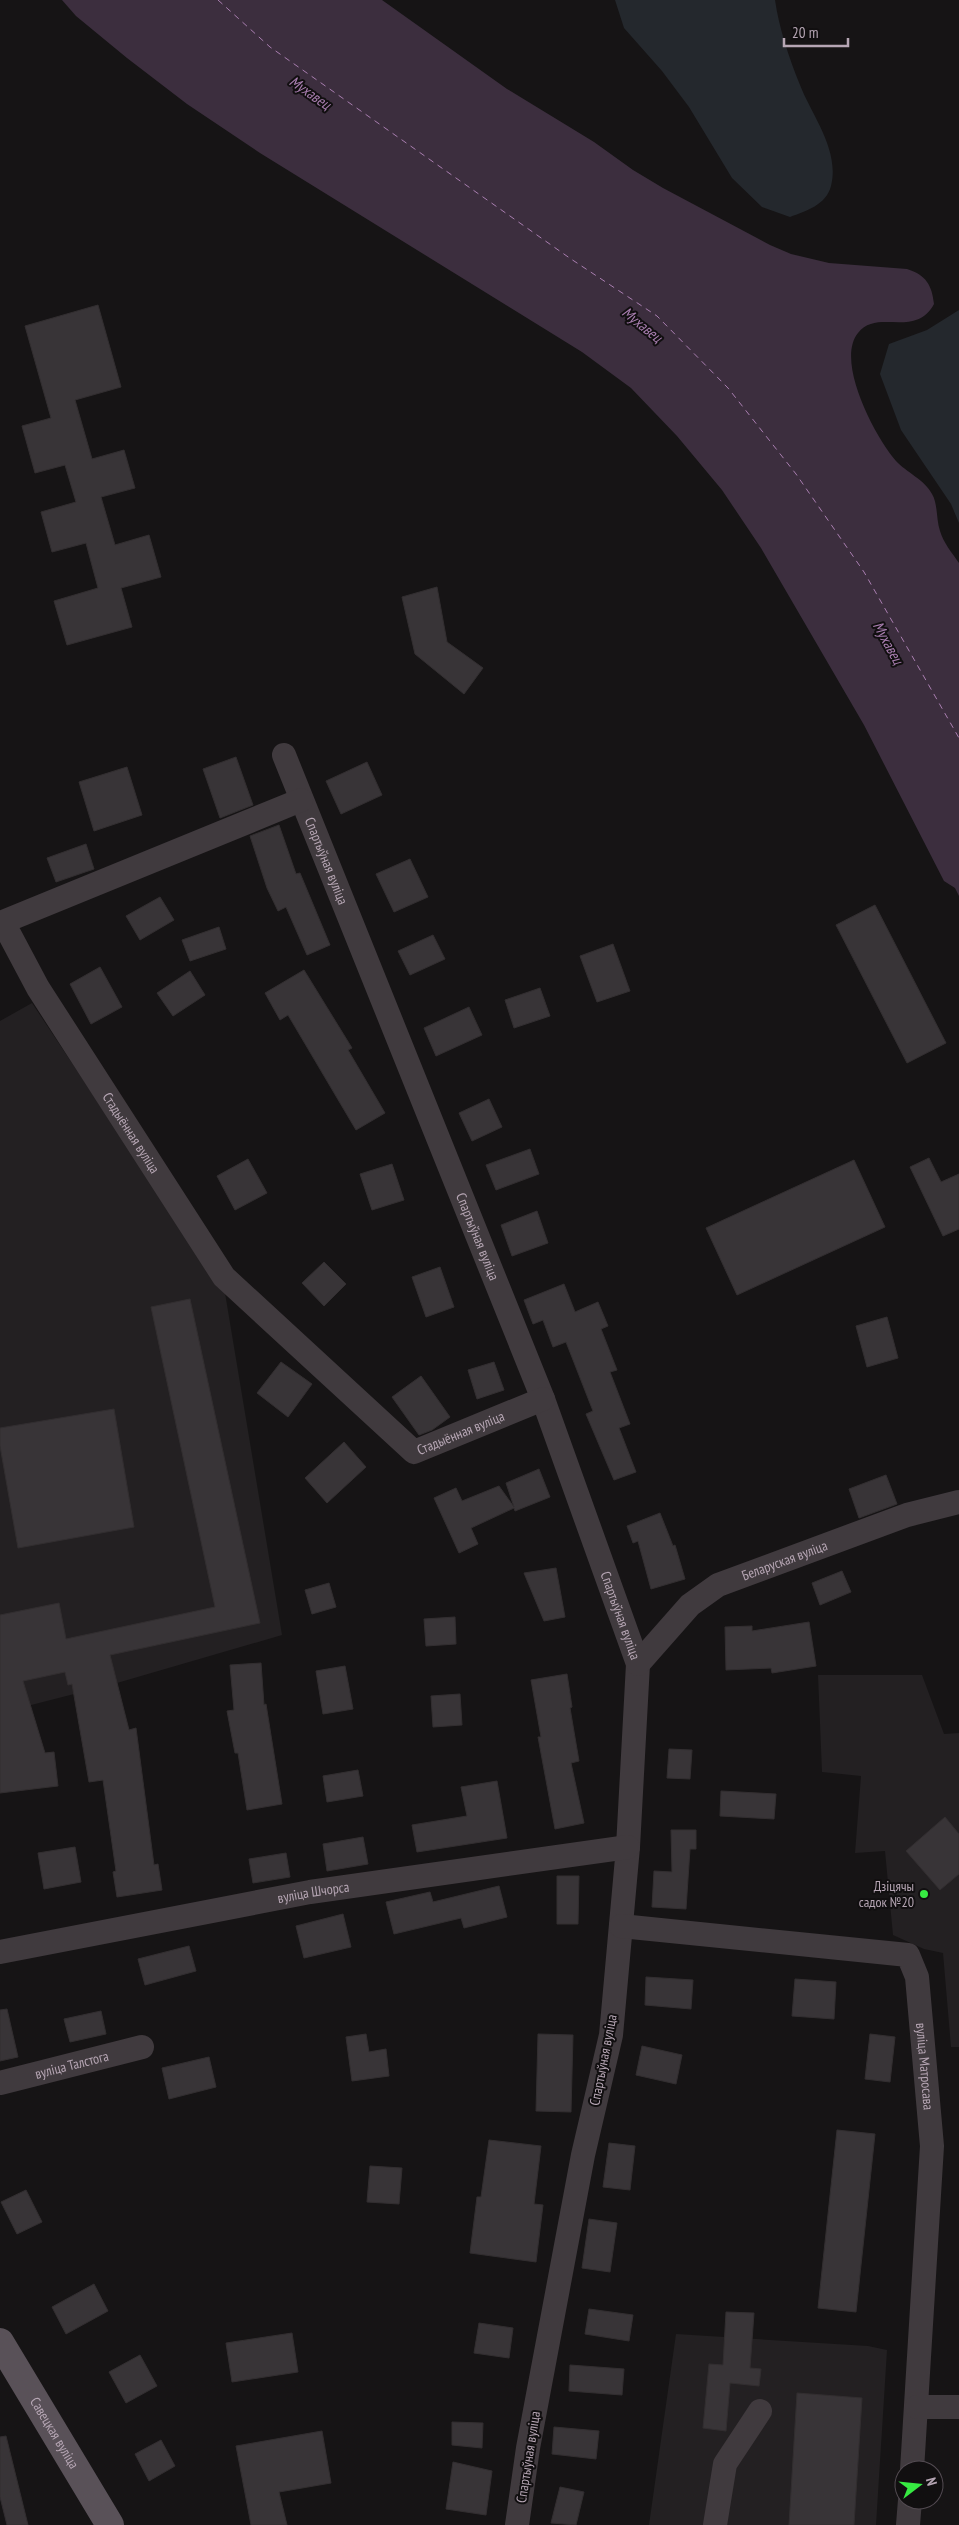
<svg xmlns="http://www.w3.org/2000/svg" width="959" height="2525" font-family="'PT Sans Narrow',sans-serif">
  <style>
    .built { fill: #232022 }
    .green { fill: #24282d }
    .water { fill: #3c2e3e }
    .lines { fill: none; stroke-linecap: round; stroke-linejoin: round }
    .ferry { stroke: #a97eb0; stroke-width: 1; stroke-dasharray: 6 5; stroke-linecap: butt }
    .building { fill: #383437; stroke: #322e30 }
    .street { stroke: #403a3e; stroke-width: 24 }
    .primary { stroke: #595158; stroke-width: 28 }
    .poi-dot { fill: #37eb42; stroke: #110f10; stroke-width: 2 }
    .labels { text-anchor: middle; stroke-width: 4; stroke-linejoin: round; paint-order: stroke }
    .street-label { font-size: 14px; fill: #b6a6b4; stroke: #110f10 }
    .poi-label { font-size: 14px; fill: #b6a6b4; stroke: #110f10; text-anchor: end }
    .water-label { font-size: 15px; font-style: italic; fill: #a97eb0; stroke: #110f10 }
  </style>
  <rect width="100%" height="100%" fill="#161415"/>
  <!-- built -->
  <g class="built">
    <polygon points="32,1003 225,1293 282,1635 117,1683 0,1713 0,1021"/>
    <polygon points="818,1675 922,1675 944,1734 959,1733 959,2047 951,2047 943,1953 924,1949 893,1935 885,1851 855,1853 861,1776 822,1772"/>
    <polygon points="676,2334 868,2346 887,2350 876,2525 649,2525"/>
  </g>
  <!-- green -->
  <g class="green">
    <path d="M615 0H775C779 28 789 58 800 85 812 116 840 150 831 186 826 205 806 211 790 217L762 207 732 178 689 107 662 71 624 28Z"/>
    <polygon points="959,310 959,523 951,504 901,430 880,374 889,344 927,330"/>
  </g>
  <!-- water -->
  <path class="water" d="M62 0H382L507 89 594 142 633 170 663 188 770 245 791 254 829 263 907 269C926 275 932 285 934 304 915 339 877 308 858 333 835 361 875 437 896 461 906 472 925 480 932 494 938 504 936 519 940 531 943 542 952 553 959 563V896L955 888 944 881 864 725 761 548 722 490 677 436 631 388 582 352 260 153 187 104 127 58 76 16Z"/>
  <g class="lines">
    <!-- ferry -->
    <polyline class="ferry" points="218,0 270,47 571,259 657,316 728,388 796,474 864,572 959,738"/>
  </g>
  <!-- building -->
  <g class="building">
    <polygon points="98,305 121,387 75,400 92,459 124,450 135,488 101,497 115,545 149,535 161,577 121,588 132,627 67,645 54,601 98,588 86,543 52,552 41,512 76,502 65,465 35,473 22,426 51,418 25,326"/>
    <polygon points="437,587 447,642 483,668 464,694 415,654 402,597"/>
    <polygon points="236,757 253,805 220,818 203,769"/>
    <polygon points="367,762 382,795 341,814 326,781"/>
    <polygon points="127,767 142,815 94,831 79,782"/>
    <polygon points="279,825 296,874 300,873 330,945 307,955 286,907 278,911 267,888 250,836"/>
    <polygon points="86,844 94,869 56,882 47,858"/>
    <polygon points="410,859 428,897 394,912 376,874"/>
    <polygon points="160,897 174,920 140,940 126,916"/>
    <polygon points="875,905 946,1043 907,1063 836,925"/>
    <polygon points="219,927 226,949 190,961 182,940"/>
    <polygon points="433,935 445,959 410,975 398,951"/>
    <polygon points="613,944 630,991 597,1002 580,956"/>
    <polygon points="100,967 122,1007 91,1024 70,984"/>
    <polygon points="304,970 352,1048 348,1050 385,1113 356,1130 288,1015 280,1020 265,993"/>
    <polygon points="190,971 205,995 173,1016 157,993"/>
    <polygon points="540,988 550,1016 514,1028 505,1000"/>
    <polygon points="469,1007 482,1035 436,1056 424,1028"/>
    <polygon points="489,1099 502,1127 472,1141 459,1113"/>
    <polygon points="530,1149 539,1174 496,1190 486,1165"/>
    <polygon points="929,1158 941,1182 959,1174 959,1229 943,1236 910,1167"/>
    <polygon points="248,1159 267,1193 235,1210 217,1176"/>
    <polygon points="854,1160 885,1227 737,1295 706,1228"/>
    <polygon points="392,1164 404,1200 372,1210 360,1174"/>
    <polygon points="537,1211 548,1243 512,1256 501,1225"/>
    <polygon points="324,1262 346,1284 324,1306 302,1283"/>
    <polygon points="440,1267 454,1307 426,1317 412,1277"/>
    <polygon points="564,1284 575,1312 598,1302 608,1326 601,1329 617,1370 610,1372 630,1424 619,1428 636,1472 614,1480 586,1414 593,1411 566,1342 553,1347 543,1320 533,1324 524,1300"/>
    <polygon points="190,1299 260,1623 110,1655 129,1730 136,1728 154,1865 158,1864 162,1890 117,1897 113,1872 116,1871 103,1780 89,1782 72,1684 68,1685 65,1672 23,1681 45,1753 54,1752 58,1786 0,1793 0,1615 59,1603 66,1639 215,1607 151,1307"/>
    <polygon points="887,1317 898,1358 867,1367 856,1326"/>
    <polygon points="281,1362 312,1384 288,1417 257,1393"/>
    <polygon points="494,1362 504,1390 477,1399 468,1370"/>
    <polygon points="421,1376 450,1417 432,1430 419,1435 392,1397"/>
    <polygon points="114,1409 134,1527 18,1548 0,1446 0,1428"/>
    <polygon points="344,1442 366,1467 327,1503 305,1478"/>
    <polygon points="539,1469 550,1497 515,1511 514,1508 471,1528 478,1544 459,1553 434,1498 456,1488 462,1501 499,1486 514,1507 506,1483"/>
    <polygon points="886,1475 897,1504 859,1518 849,1489"/>
    <polygon points="660,1513 673,1546 675,1545 685,1579 651,1589 638,1541 633,1543 627,1526"/>
    <polygon points="556,1568 565,1617 544,1621 524,1573"/>
    <polygon points="842,1571 851,1592 820,1605 812,1583"/>
    <polygon points="329,1583 336,1607 312,1614 305,1590"/>
    <polygon points="455,1617 456,1644 426,1646 424,1619"/>
    <polygon points="809,1622 816,1666 772,1673 771,1668 726,1670 725,1627 752,1626 752,1631"/>
    <polygon points="261,1663 264,1705 266,1704 282,1804 247,1810 238,1753 235,1753 227,1711 234,1710 230,1665"/>
    <polygon points="345,1666 353,1709 323,1714 316,1671"/>
    <polygon points="567,1674 572,1707 570,1708 579,1761 571,1763 584,1823 555,1829 538,1737 541,1737 531,1680"/>
    <polygon points="460,1694 462,1725 433,1727 431,1696"/>
    <polygon points="669,1749 692,1750 690,1779 667,1778"/>
    <polygon points="358,1770 363,1796 327,1802 323,1776"/>
    <polygon points="497,1781 507,1838 417,1852 412,1825 467,1816 461,1787"/>
    <polygon points="721,1791 776,1794 774,1819 720,1816"/>
    <polygon points="945,1817 959,1834 959,1874 940,1890 906,1851"/>
    <polygon points="671,1830 696,1830 696,1849 690,1849 686,1909 652,1907 654,1871 672,1872"/>
    <polygon points="363,1837 368,1864 327,1871 323,1844"/>
    <polygon points="75,1847 81,1882 44,1889 38,1853"/>
    <polygon points="286,1853 290,1877 253,1883 249,1859"/>
    <polygon points="557,1876 579,1876 578,1924 557,1924"/>
    <polygon points="499,1886 507,1917 464,1928 461,1918 394,1934 386,1902 430,1892 433,1902"/>
    <polygon points="343,1914 351,1947 304,1958 296,1926"/>
    <polygon points="189,1946 196,1971 145,1985 138,1959"/>
    <polygon points="646,1977 693,1980 691,2009 645,2005"/>
    <polygon points="795,1979 836,1982 834,2019 792,2016"/>
    <polygon points="7,2009 18,2057 0,2061 0,2010"/>
    <polygon points="101,2011 106,2034 70,2042 64,2019"/>
    <polygon points="366,2034 369,2052 386,2049 389,2076 352,2081 346,2037"/>
    <polygon points="538,2034 573,2035 571,2112 536,2111"/>
    <polygon points="870,2034 895,2037 890,2082 865,2079"/>
    <polygon points="642,2046 682,2055 676,2084 636,2075"/>
    <polygon points="209,2057 216,2087 169,2099 162,2068"/>
    <polygon points="837,2130 875,2134 856,2312 818,2308"/>
    <polygon points="489,2140 541,2146 534,2204 543,2205 536,2262 470,2253 477,2197 481,2197"/>
    <polygon points="609,2143 635,2146 630,2190 603,2187"/>
    <polygon points="370,2166 402,2168 399,2204 367,2202"/>
    <polygon points="26,2190 42,2222 17,2234 1,2202"/>
    <polygon points="589,2219 617,2223 610,2272 582,2268"/>
    <polygon points="94,2284 108,2311 66,2334 52,2307"/>
    <polygon points="589,2309 633,2315 629,2341 585,2334"/>
    <polygon points="726,2312 754,2313 750,2368 761,2369 759,2386 730,2383 726,2431 703,2428 709,2364 723,2365"/>
    <polygon points="479,2323 513,2328 509,2358 474,2353"/>
    <polygon points="292,2333 298,2372 232,2382 226,2343"/>
    <polygon points="140,2355 157,2386 126,2403 109,2372"/>
    <polygon points="570,2365 624,2369 622,2395 569,2391"/>
    <polygon points="797,2393 862,2398 854,2525 789,2525"/>
    <polygon points="452,2422 483,2423 482,2448 452,2445"/>
    <polygon points="554,2427 599,2431 596,2459 552,2454"/>
    <polygon points="322,2431 331,2483 279,2492 287,2525 251,2525 236,2446"/>
    <polygon points="6,2436 28,2525 7,2525 0,2497 0,2437"/>
    <polygon points="161,2440 175,2466 149,2481 135,2454"/>
    <polygon points="453,2462 492,2471 486,2515 446,2509"/>
    <polygon points="560,2487 584,2492 576,2525 551,2523"/>
  </g>
  <g class="lines">
    <!-- street -->
    <g class="street">
      <path id="s1" d="M284 755 543 1399 638 1664 628 1847 611 2035 583 2155 528 2448 517 2525"/>
      <path id="s2" d="M301 800 3 922 38 988 224 1277 414 1452 543 1399"/>
      <path id="s3" d="M638 1664 690 1605 718 1585 907 1515 959 1502"/>
      <path id="s4" d="M621 1926 908 1955 917 1977 932 2146 912 2470"/>
      <path id="s5" d="M0 1952 310 1892 628 1847"/>
      <path id="s6" d="M0 2083 142 2047"/>
      <polyline points="917,2407 959,2407"/>
      <polyline points="715,2525 725,2464 760,2411"/>
      <polyline points="908,2525 910,2500"/>
    </g>
    <!-- primary -->
    <path class="primary" id="s7" d="M0 2342 110 2525"/>
  </g>
  <!-- markers -->
  <circle class="poi-dot" cx="924" cy="1894" r="5"/>
  <g class="labels">
    <!-- street labels -->
    <g class="street-label">
      <text dy="5" stroke="none"><textPath href="#s1" startOffset="114">Спартыўная вуліца</textPath></text>
      <text dy="5" stroke="none"><textPath href="#s2" startOffset="569">Стадыённая вуліца</textPath></text>
      <text dy="5" stroke="none"><textPath href="#s1" startOffset="519">Спартыўная вуліца</textPath></text>
      <text dy="5" stroke="none"><textPath href="#s2" startOffset="1049">Стадыённая вуліца</textPath></text>
      <text dy="5" stroke="none"><textPath href="#s3" startOffset="184">Беларуская вуліца</textPath></text>
      <text dy="5" stroke="none"><textPath href="#s1" startOffset="924">Спартыўная вуліца</textPath></text>
      <text dy="5" stroke="none"><textPath href="#s5" startOffset="319">вуліца Шчорса</textPath></text>
      <text transform="translate(603 2060) rotate(-79)" y="5">Спартыўная вуліца</text>
      <text dy="5" stroke="none"><textPath href="#s6" startOffset="74">вуліца Талстога</textPath></text>
      <text dy="5" stroke="none"><textPath href="#s4" startOffset="402">вуліца Матросава</textPath></text>
      <text dy="5" stroke="none"><textPath href="#s7" startOffset="106">Савецкая вуліца</textPath></text>
      <text transform="translate(528 2457) rotate(-81)" y="5">Спартыўная вуліца</text>
    </g>
    <!-- poi labels -->
    <g class="poi-label">
      <text x="914" y="1891">Дзіцячы<tspan x="914" dy="16">садок №20</tspan></text>
    </g>
    <!-- water labels -->
    <g class="water-label">
      <text transform="translate(310 93) rotate(35)" y="5">Мухавец</text>
      <text transform="translate(642 325) rotate(39)" y="5">Мухавец</text>
      <text transform="translate(888 643) rotate(61)" y="5">Мухавец</text>
    </g>
  </g>
  <!-- north arrow -->
  <g transform="translate(919 2485) rotate(74)"><circle r="24" fill="#110f10" stroke="#534b52"/>
  <path d="M0-4L9 19L0 12L-9 19Z" fill="#37eb42"/>
  <text y="-8" font-size="14" font-weight="bold" text-anchor="middle" fill="#b6a6b4">N</text>
  </g>
  <!-- scale -->
  <path d="M784 38v8h64v-8" fill="none" stroke="#b6a6b4" stroke-width="2.5"/>
  <text x="792" y="38" font-size="15" fill="#b6a6b4" stroke="#110f10" stroke-width="4" paint-order="stroke">20 m</text>
</svg>
